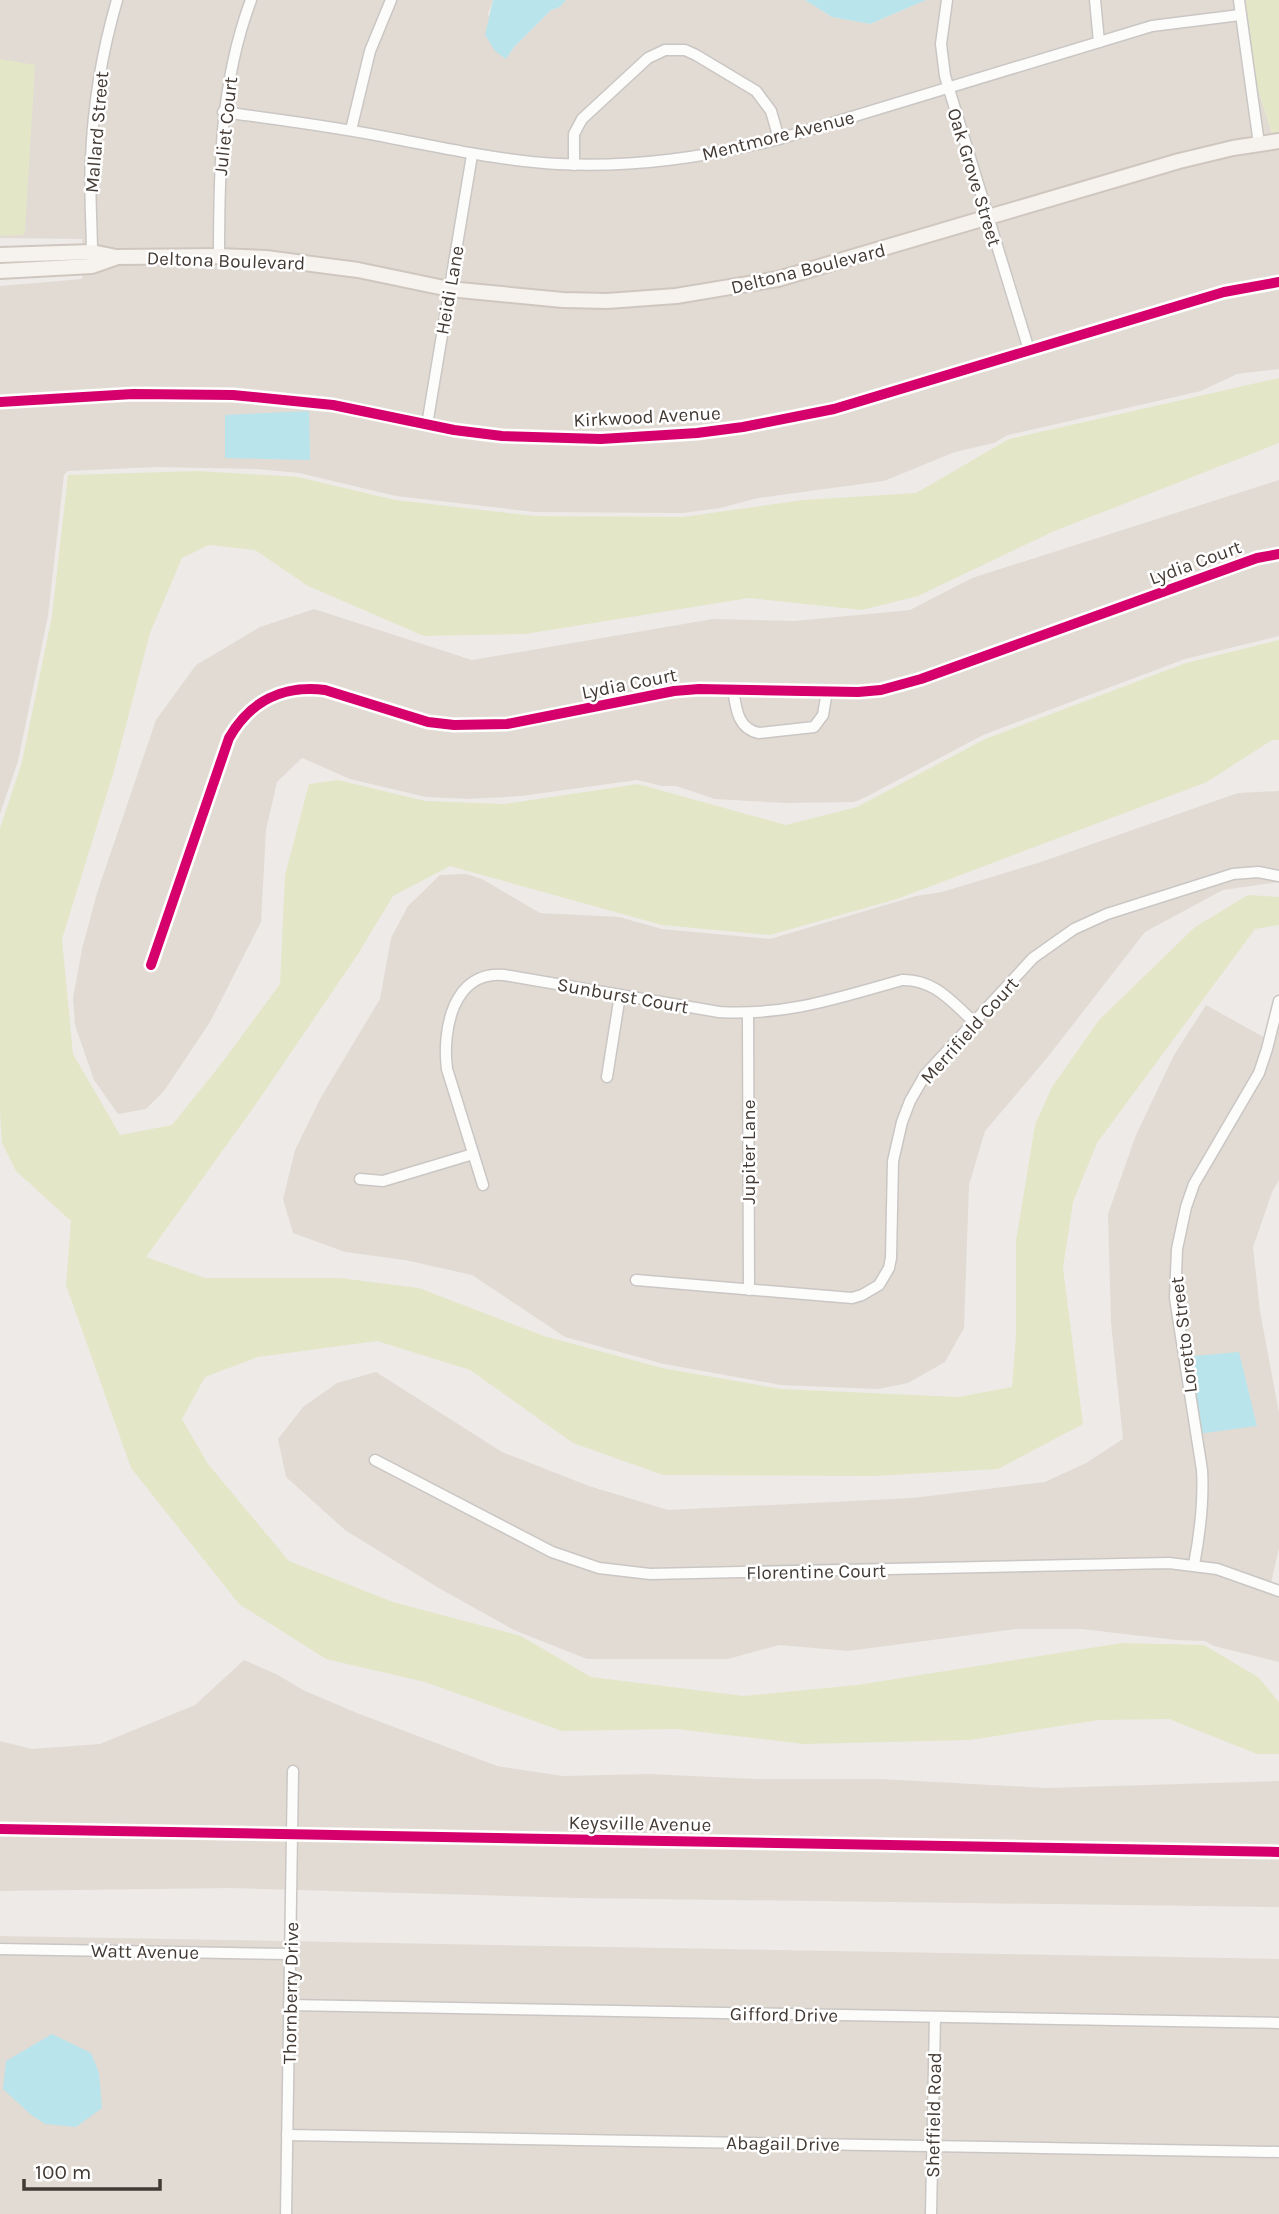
<svg xmlns="http://www.w3.org/2000/svg" width="1279" height="2214" font-family="Karla,sans-serif">
  <style>
    .residential { fill: #e2dbd4 }
    .green { fill: #e3e7c8 }
    .water { fill: #b9e4eb }
    .lines { fill: none; stroke-linecap: round; stroke-linejoin: round }
    .minor-casing { stroke: #cac6c3; stroke-width: 13 }
    .secondary-casing { stroke: #cfc7bf; stroke-width: 18 }
    .minor { stroke: #fcfcfb; stroke-width: 10 }
    .secondary { stroke: #f6f2ed; stroke-width: 14 }
    .cycleway-casing { stroke: #fff; stroke-width: 15 }
    .cycleway { stroke: #d6006c; stroke-width: 10 }
    .labels { text-anchor: middle; stroke-width: 5; stroke-linejoin: round; paint-order: stroke }
    .street-label { font-size: 19px; fill: #433a34; stroke: #fff }
  </style>
  <rect width="100%" height="100%" fill="#eeeae7"/>
  <!-- residential -->
  <g class="residential">
    <polygon points="0,0 493,0 488,14 506,59 514,47 551,10 560,7 566,0 805,0 832,17 870,24 926,0 1246,0 1247,55 1273,136 804,267 719,285 607,296 485,289 402,274 120,253 82,247 82,239 0,238"/>
    <polygon points="1279,146 1279,369 1237,374 1201,391 1008,435 994,443 955,452 884,481 758,498 720,508 682,513 535,512 396,496 299,473 257,469 156,467 68,471 64,475 48,616 18,761 0,814 0,286 82,279 83,271 116,262 219,260 313,268 399,284 676,301 1180,165"/>
    <polygon points="1279,480 1279,636 1185,659 983,735 866,797 854,802 785,803 715,799 676,786 662,786 637,780 521,796 469,799 426,797 350,779 302,758 277,782 266,830 261,922 210,1022 164,1091 146,1109 118,1114 94,1080 75,1025 73,998 82,949 97,893 156,720 196,665 260,627 314,609 472,660 713,619 795,621 910,610 972,578"/>
    <polygon points="1279,791 1279,882 1223,890 1145,932 1047,1058 985,1131 969,1185 964,1328 945,1362 908,1383 878,1389 781,1385 664,1364 565,1337 472,1275 405,1260 345,1252 293,1233 283,1199 295,1150 320,1099 380,999 391,938 408,906 440,875 466,874 482,879 540,913 619,917 662,929 770,939 916,896 942,892 1041,862 1238,793"/>
    <polygon points="1206,1005 1267,1039 1279,1014 1279,1180 1273,1190 1253,1247 1260,1311 1279,1413 1279,1548 1271,1583 1279,1588 1279,1662 1214,1646 1205,1641 1176,1640 1082,1629 1016,1629 848,1651 779,1645 728,1659 587,1659 514,1630 437,1587 345,1530 286,1477 278,1439 303,1407 337,1383 376,1372 502,1452 589,1486 668,1510 912,1498 1045,1482 1086,1463 1123,1439 1111,1323 1108,1214 1136,1135 1174,1055"/>
    <polygon points="244,1660 276,1674 305,1691 357,1713 497,1766 563,1776 649,1774 756,1779 881,1779 1046,1788 1279,1781 1279,1907 579,1898 231,1888 0,1891 0,1741 32,1749 100,1744 195,1705"/>
    <polygon points="0,1936 1279,1959 1279,2214 0,2214"/>
  </g>
  <!-- green -->
  <g class="green">
    <polygon points="1246,0 1279,0 1279,136 1273,136 1247,55"/>
    <polygon points="0,59 35,65 25,231 23,235 0,236"/>
    <polygon points="1279,378 1279,443 1052,532 918,596 862,610 749,598 525,634 424,636 308,586 255,550 209,545 182,558 150,633 114,771 62,939 73,1054 120,1135 172,1125 221,1064 280,984 285,875 309,784 338,780 425,801 505,804 638,784 786,825 857,807 985,739 1186,663 1279,640 1279,740 1272,740 1207,782 897,899 770,935 662,925 450,866 393,896 358,954 256,1104 146,1257 205,1278 340,1278 419,1288 544,1336 662,1368 781,1389 958,1397 1012,1387 1016,1336 1016,1241 1035,1125 1052,1087 1099,1020 1195,927 1248,895 1279,897 1279,925 1255,929 1097,1143 1073,1202 1063,1268 1083,1424 998,1469 874,1476 663,1475 573,1443 470,1370 377,1341 258,1357 205,1377 182,1419 208,1464 289,1561 393,1602 521,1636 591,1677 744,1696 857,1685 1122,1643 1204,1645 1258,1677 1279,1702 1279,1754 1257,1754 1169,1719 1099,1720 970,1740 804,1744 676,1729 562,1731 425,1682 326,1659 239,1604 131,1468 66,1285 71,1221 16,1171 2,1143 0,1111 0,828 22,762 52,616 68,475 198,471 298,477 395,500 535,516 683,517 803,500 916,493 1009,439"/>
  </g>
  <!-- water -->
  <g class="water">
    <polygon points="493,0 566,0 560,7 551,10 514,47 506,59 495,51 485,35"/>
    <polygon points="805,0 926,0 870,24 832,17"/>
    <polygon points="309,411 310,460 225,458 225,415"/>
    <polygon points="1239,1352 1257,1426 1197,1434 1183,1357"/>
    <polygon points="52,2034 91,2053 99,2073 102,2108 76,2127 45,2124 30,2114 3,2089 6,2061"/>
  </g>
  <g class="lines">
    <!-- minor casing -->
    <g class="minor-casing">
      <g id="minor">
        <polyline points="947,0 941,44 945,76 1029,350"/>
        <polyline points="1095,0 1099,42"/>
        <polyline points="1239,0 1259,144"/>
        <path d="M223 112C281 120 339 127 396 139 450 149 503 161 558 164 634 168 706 157 779 139L1152 26 1240 15"/>
        <polyline points="351,130 370,51 391,0"/>
        <polyline points="574,165 574,134 582,119 648,58 665,50 685,50 696,55 756,91 771,111 779,139"/>
        <path d="M92 256C92 224 89 191 91 159 93 105 102 52 117 0"/>
        <path d="M219 256C219 168 220 83 251 0"/>
        <polyline points="0,402 133,394 233,395 333,405 454,430 502,436 601,439 697,433 743,427 834,409 1224,292 1279,282"/>
        <polyline points="427,425 472,155"/>
        <path d="M733 689C736 707 737 729 759 733L814 727 823 715 827 691"/>
        <path d="M151 965 229 738C250 701 283 685 325 690L428 722 454 725 507 724 674 691 699 689 858 692 881 690 921 679 1257 558 1279 554"/>
        <polyline points="748,1014 749,1290"/>
        <polyline points="607,1077 620,995"/>
        <polyline points="360,1179 383,1181 473,1154"/>
        <path d="M483 1185 447 1069C442 1030 453 970 504 975L719 1012C787 1016 838 998 902 980 934 979 952 1002 974 1022"/>
        <polyline points="636,1280 852,1298 862,1295 879,1285 889,1268 891,1258 893,1161 902,1122 910,1101 925,1075 1033,958 1074,929 1107,914 1233,874 1258,872 1279,876"/>
        <polyline points="375,1460 552,1552 599,1568 650,1574 1169,1563 1217,1569 1279,1591"/>
        <path d="M1194 1565C1200 1533 1204 1503 1202 1470L1175 1298 1177 1249 1186 1207 1194 1184 1259 1073 1267 1049 1279 1001"/>
        <polyline points="0,1829 1279,1852"/>
        <polyline points="0,1949 290,1954"/>
        <polyline points="289,2005 1279,2023"/>
        <polyline points="287,2135 1279,2152"/>
        <polyline points="286,2214 293,1771"/>
        <polyline points="931,2214 935,2017"/>
      </g>
    </g>
    <!-- secondary casing -->
    <g class="secondary-casing">
      <g id="secondary">
        <polyline points="0,255 92,252 116,257 219,256 266,258 358,270 449,289 563,300 607,301 676,296 778,279 1179,161 1233,148 1279,141"/>
        <polyline points="0,271 92,266 115,258"/>
      </g>
    </g>
    <!-- minor -->
    <use href="#minor" class="minor"/>
    <!-- secondary -->
    <use href="#secondary" class="secondary"/>
    <!-- cycleway casing -->
    <g class="cycleway-casing">
      <g id="cycleway">
        <polyline points="0,402 133,394 233,395 333,405 454,430 502,436 601,439 697,433 743,427 834,409 1224,292 1279,282"/>
        <path d="M151 965 229 738C250 701 283 685 325 690L428 722 454 725 507 724 674 691 699 689 858 692 881 690 921 679 1257 558 1279 554"/>
        <polyline points="0,1829 1279,1852"/>
      </g>
    </g>
    <!-- cycleway -->
    <use href="#cycleway" class="cycleway"/>
  </g>
  <g class="labels">
    <!-- street labels -->
    <g class="street-label">
      <text transform="translate(225 126) rotate(-84)" y="7">Juliet Court</text>
      <text transform="translate(96 132) rotate(-85)" y="7">Mallard Street</text>
      <text transform="translate(778 135) rotate(-14)" y="7">Mentmore Avenue</text>
      <text transform="translate(975 177) rotate(73)" y="7">Oak Grove Street</text>
      <text transform="translate(226 260) rotate(2)" y="7">Deltona Boulevard</text>
      <text transform="translate(808 268) rotate(-14)" y="7">Deltona Boulevard</text>
      <text transform="translate(449 290) rotate(-80)" y="7">Heidi Lane</text>
      <text transform="translate(647 416) rotate(-3)" y="7">Kirkwood Avenue</text>
      <text transform="translate(1195 562) rotate(-20)" y="7">Lydia Court</text>
      <text transform="translate(629 683) rotate(-11)" y="7">Lydia Court</text>
      <text transform="translate(623 995) rotate(10)" y="7">Sunburst Court</text>
      <text transform="translate(969 1030) rotate(-48)" y="7">Merrifield Court</text>
      <text transform="translate(748 1152) rotate(-90)" y="7">Jupiter Lane</text>
      <text transform="translate(1183 1335) rotate(-97)" y="7">Loretto Street</text>
      <text transform="translate(816 1571) rotate(-1)" y="7">Florentine Court</text>
      <text transform="translate(640 1823) rotate(1)" y="7">Keysville Avenue</text>
      <text transform="translate(145 1951) rotate(1)" y="7">Watt Avenue</text>
      <text transform="translate(290 1993) rotate(-89)" y="7">Thornberry Drive</text>
      <text transform="translate(784 2014) rotate(1)" y="7">Gifford Drive</text>
      <text transform="translate(933 2115) rotate(-89)" y="7">Sheffield Road</text>
      <text transform="translate(783 2143) rotate(1)" y="7">Abagail Drive</text>
    </g>
  </g>
  <!-- scale -->
  <path d="M24 2179v10h136v-10" fill="none" stroke="#433a34" stroke-width="3.5"/>
  <text x="35" y="2179" font-size="21" fill="#433a34" stroke="#ffffff" stroke-width="5" paint-order="stroke">100 m</text>
</svg>
